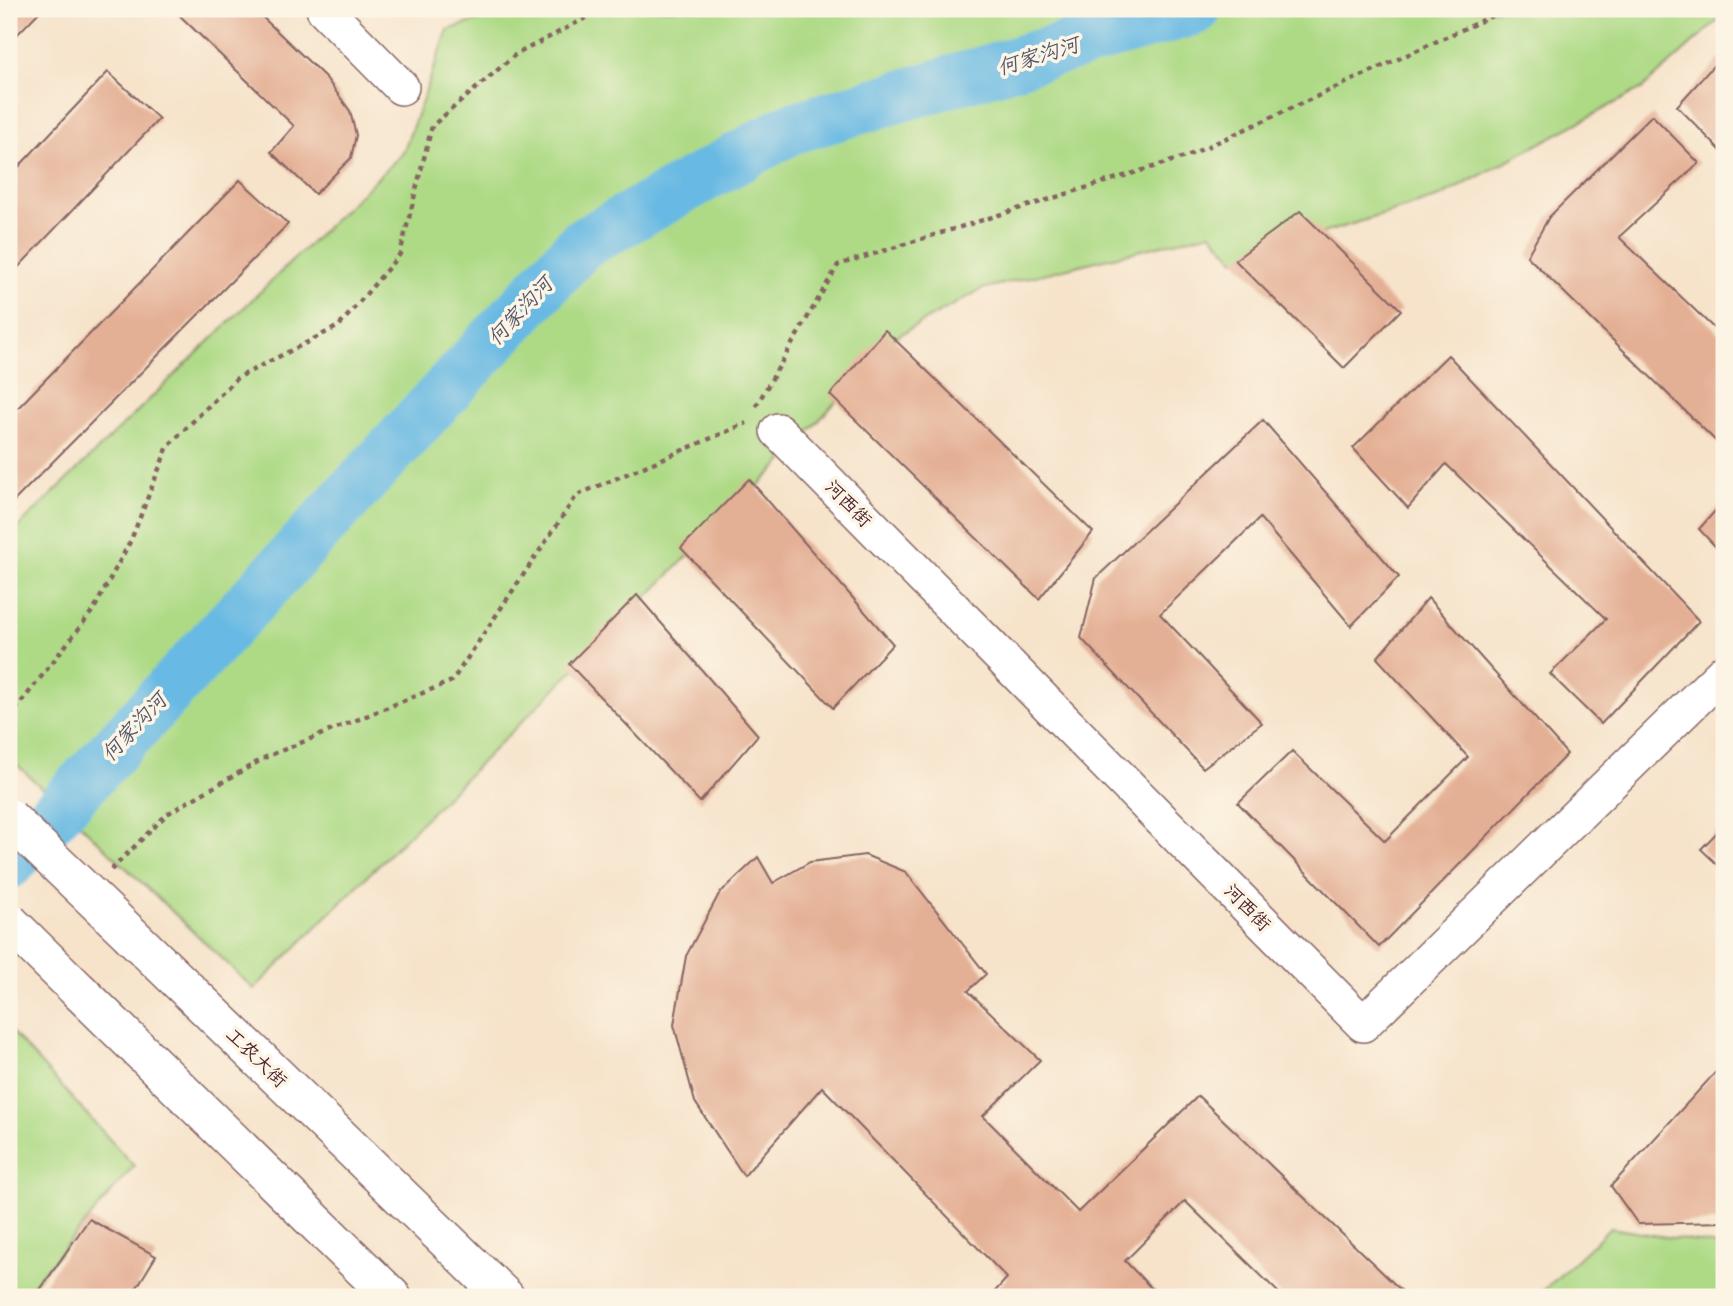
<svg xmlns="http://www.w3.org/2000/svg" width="1733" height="1306" font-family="Mali,'LXGW WenKai TC',sans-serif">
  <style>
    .green { fill: #aeda86; stroke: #7c7c58; stroke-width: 2 }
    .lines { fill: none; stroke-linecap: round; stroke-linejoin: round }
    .river { stroke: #68b9e3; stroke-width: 52 }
    .building { fill: #e4b095 }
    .street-casing { stroke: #866463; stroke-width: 38 }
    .primary-casing { stroke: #866463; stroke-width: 41 }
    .path { stroke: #866463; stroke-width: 4.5; stroke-dasharray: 5 5; stroke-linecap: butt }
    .street { stroke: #fff; stroke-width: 35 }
    .primary { stroke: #fff; stroke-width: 38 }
    .primary-bridge-casing { stroke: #866463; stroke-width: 41; stroke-linecap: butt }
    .primary-bridge { stroke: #fff; stroke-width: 38 }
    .labels { text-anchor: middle; stroke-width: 7; stroke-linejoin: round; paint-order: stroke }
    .street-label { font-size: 19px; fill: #4a1f2b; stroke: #fcf5e5 }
    .water-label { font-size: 21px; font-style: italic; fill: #54556b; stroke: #fcf5e5 }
  </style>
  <rect width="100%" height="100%" fill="#fcf5e5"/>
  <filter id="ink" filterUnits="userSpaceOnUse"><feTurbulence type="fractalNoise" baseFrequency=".0143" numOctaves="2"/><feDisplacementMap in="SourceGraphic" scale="14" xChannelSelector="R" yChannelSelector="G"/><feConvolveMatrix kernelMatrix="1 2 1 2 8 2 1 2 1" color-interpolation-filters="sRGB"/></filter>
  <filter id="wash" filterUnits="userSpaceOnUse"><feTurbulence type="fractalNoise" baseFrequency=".00686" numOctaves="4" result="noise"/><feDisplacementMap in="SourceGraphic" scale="28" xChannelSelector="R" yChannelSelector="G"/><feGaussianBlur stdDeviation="1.57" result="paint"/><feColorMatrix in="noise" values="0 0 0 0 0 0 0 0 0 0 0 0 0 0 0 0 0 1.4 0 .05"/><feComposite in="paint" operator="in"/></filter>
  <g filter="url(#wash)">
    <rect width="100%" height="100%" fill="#f6e3ca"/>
    <!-- green -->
    <g class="green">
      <polygon points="512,9 1724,9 1724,15 1643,88 1440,197 1235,260 1211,233 982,289 892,339 779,465 254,989 9,757 9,536 403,153 448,30"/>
      <polygon points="9,1029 134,1166 22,1297 9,1297"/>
      <polygon points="1610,1228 1724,1246 1724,1297 1537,1297"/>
    </g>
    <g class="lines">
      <!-- river -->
      <polyline class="river" points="9,863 582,244 790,129 1195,9"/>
    </g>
    <g id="blocks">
      <!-- building -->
      <g class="building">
        <polygon points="9,9 42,9 9,43"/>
        <polygon points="173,9 254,9 326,78 350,111 356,135 351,158 315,194 271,152 294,126"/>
        <polygon points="1724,54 1724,154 1677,106"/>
        <polygon points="108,72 159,119 9,277 9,177"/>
        <polygon points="1652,115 1699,163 1619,237 1724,338 1724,449 1527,256 1549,217"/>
        <polygon points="240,180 288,224 9,506 9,417"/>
        <polygon points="1300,211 1401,310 1344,368 1235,260"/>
        <polygon points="885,330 1093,532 1039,599 830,395"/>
        <polygon points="1448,355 1699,621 1601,724 1550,674 1606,619 1446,464 1408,508 1353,448"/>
        <polygon points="1263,420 1399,577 1351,626 1260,518 1160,614 1262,723 1203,768 1081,638 1096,578"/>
        <polygon points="749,479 893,644 833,708 681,548"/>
        <polygon points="1724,501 1724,556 1699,529"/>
        <polygon points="637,595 758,735 700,802 569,664"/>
        <polygon points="1428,598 1567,754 1379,947 1238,803 1292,751 1385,841 1468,757 1377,658"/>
        <polygon points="1724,825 1724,871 1701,849"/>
        <polygon points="865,855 906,872 986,974 968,991 1040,1060 983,1116 1078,1212 1198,1096 1408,1297 1283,1297 1185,1201 1125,1261 1160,1297 990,1297 1007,1278 822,1087 744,1176 695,1102 674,1025 686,956 719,894 758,857 773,883 810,862"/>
        <polygon points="1724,1063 1724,1222 1638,1224 1611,1186"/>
        <polygon points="89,1219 156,1256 131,1297 35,1297"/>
      </g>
    </g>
  </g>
  <g filter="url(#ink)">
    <use href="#blocks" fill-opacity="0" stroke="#866463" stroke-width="2"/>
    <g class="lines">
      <!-- street casing -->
      <g class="street-casing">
        <g id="street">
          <polyline points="324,9 401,87"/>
          <polyline points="778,431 1363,1024 1724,672"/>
        </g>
      </g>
      <!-- primary casing -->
      <g class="primary-casing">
        <g id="primary">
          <polyline points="131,935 505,1297"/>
          <polyline points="79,991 392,1297"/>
        </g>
      </g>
      <!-- path -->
      <g class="path">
        <polyline points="756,406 838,265 1185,157 1507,9"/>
        <polyline points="9,718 94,609 131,540 168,446 237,378 339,326 400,254 432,126 515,55 603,9"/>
        <polyline points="111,870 167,814 266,757 452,681 577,495 747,423"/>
      </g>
      <!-- street -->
      <use href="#street" class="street"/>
      <!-- primary -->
      <use href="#primary" class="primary"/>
      <!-- primary-bridge casing -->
      <g class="primary-bridge-casing">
        <g id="primary-bridge">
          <polyline points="9,818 131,935"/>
          <polyline points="9,922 79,991"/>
        </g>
      </g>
      <!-- primary-bridge -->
      <use href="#primary-bridge" class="primary-bridge"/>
    </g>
  </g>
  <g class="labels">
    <!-- street labels -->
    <g class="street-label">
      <text transform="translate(849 503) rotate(45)" y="7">河西街</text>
      <text transform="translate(1248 907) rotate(45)" y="7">河西街</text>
      <text transform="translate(257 1057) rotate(44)" y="7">工农大街</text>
    </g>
    <!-- water labels -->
    <g class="water-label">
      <text transform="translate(1038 56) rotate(-17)" y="7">何家沟河</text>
      <text transform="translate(520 311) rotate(-47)" y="7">何家沟河</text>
      <text transform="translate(134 727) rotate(-47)" y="7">何家沟河</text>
    </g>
  </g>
  <!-- margin -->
  <rect width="1733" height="1306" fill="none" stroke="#fcf5e5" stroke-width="35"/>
</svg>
